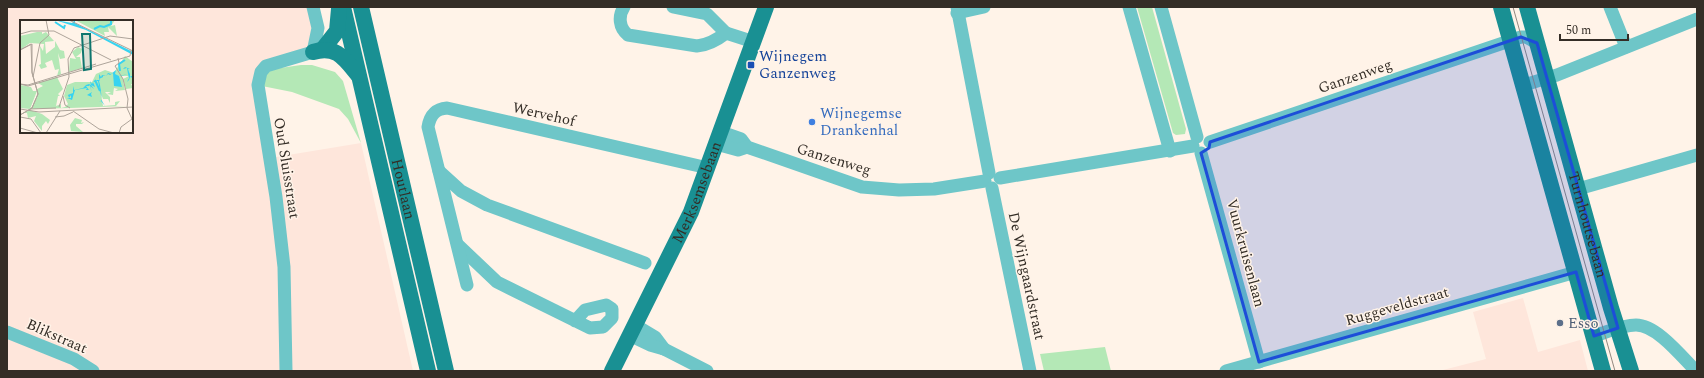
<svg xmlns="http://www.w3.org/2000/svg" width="1704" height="378" font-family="Spectral,serif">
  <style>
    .industrial { fill: #fee6db; fill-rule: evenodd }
    .green { fill: #b4e8b6 }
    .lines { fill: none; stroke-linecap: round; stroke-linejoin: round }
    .minor { stroke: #6ec6c8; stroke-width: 13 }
    .major { stroke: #199093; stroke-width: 16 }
    .tram { stroke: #92887f; stroke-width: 1 }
    .marked { fill: #1d4ed8; fill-opacity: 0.2; stroke: #1d4ed8; stroke-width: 3; stroke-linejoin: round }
    .transit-dot { fill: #1a4fb4; stroke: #fff3e8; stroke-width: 1.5 }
    .shop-dot { fill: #3f7fe0; stroke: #fff3e8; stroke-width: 1.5 }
    .service-dot { fill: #5c6f8a; stroke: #fff3e8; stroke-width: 1.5 }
    .labels { text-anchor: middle; stroke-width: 3; stroke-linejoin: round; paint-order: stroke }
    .transit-label { font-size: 15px; fill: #164399; stroke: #fff3e8; text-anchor: start }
    .street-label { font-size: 15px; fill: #342d26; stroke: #fff3e8 }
    .shop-label { font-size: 15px; fill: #366cbe; stroke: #fff3e8; text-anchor: start }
    .service-label { font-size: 15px; fill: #4e5e75; stroke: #fff3e8; text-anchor: start }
    .inset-river { fill: none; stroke: #37d3f0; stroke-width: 2 }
    .inset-road { fill: none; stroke: #aea49a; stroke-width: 1 }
    .view { fill: #0f766e; fill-opacity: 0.15; stroke: #0f766e; stroke-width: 2 }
    .inset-edge { fill: none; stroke: #342d26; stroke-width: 2 }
  </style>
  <rect width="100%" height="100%" fill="#fff3e8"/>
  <!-- industrial -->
  <g class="industrial">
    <path d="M7 7H313L314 44 261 72 270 158 361 143 413 371H7ZM21 21H132V132H21Z"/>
    <polygon points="1523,298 1538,352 1580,340 1588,371 1439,371 1486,359 1473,312"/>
  </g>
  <!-- green -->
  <g class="green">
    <polygon points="1137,7 1152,7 1186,129 1185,134 1176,135 1173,133"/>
    <polygon points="301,65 312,65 335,72 343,81 361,143 348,119 339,109 292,92 262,86 264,74 273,69"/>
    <polygon points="1105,347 1111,371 1044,371 1040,354"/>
  </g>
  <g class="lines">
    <!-- minor -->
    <g class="minor">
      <path d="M624 7C618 16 619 28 628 35L697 46C708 45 717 40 726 33"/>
      <polyline points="673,7 707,14 726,33 754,42"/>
      <polyline points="957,7 989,173"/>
      <polyline points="1129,7 1170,151"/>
      <polyline points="1161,7 1197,137"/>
      <polyline points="1610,7 1626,47"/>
      <polyline points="957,13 984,7"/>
      <polyline points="1524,85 1557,75 1697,19"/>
      <polyline points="721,132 741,139 747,147 862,187 899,190 934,189 985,181"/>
      <polyline points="1210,142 1521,37 1526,37 1537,43"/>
      <polyline points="716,144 738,150 747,147"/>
      <polyline points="1201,153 1259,362"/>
      <polyline points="439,171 461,191 487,205 645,263"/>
      <polyline points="1000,178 1193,146"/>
      <polyline points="992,188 1030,371"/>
      <polyline points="1578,189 1697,155"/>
      <polyline points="458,245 497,282 590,328 603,327 612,318 612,309 606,305 585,310 575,321"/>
      <path d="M467 285 428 127C430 115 435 109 447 108L708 168"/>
      <polyline points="635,325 655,337 664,349"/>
      <polyline points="7,332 74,359 93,371"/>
      <polyline points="629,335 650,345 664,349 707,371"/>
      <path d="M1594 336C1607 332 1622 325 1636 325 1657 325 1682 357 1696 371"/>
      <polyline points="286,371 284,267 276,197 258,85 261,72 266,66 313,52 318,28 313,7"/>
      <polyline points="1226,371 1576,272"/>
    </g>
    <!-- major -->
    <g class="major">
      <polyline points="343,7 428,371"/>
      <path id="s1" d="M361 7 446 371"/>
      <polyline points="1501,7 1603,371"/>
      <path id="s2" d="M1527 7 1611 308 1631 371"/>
      <polyline points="323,49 337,31 339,9"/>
      <path d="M313 52C336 45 344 58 358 75"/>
      <path id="s3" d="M612 371 691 212 766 7"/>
    </g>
    <!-- tram -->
    <polyline class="tram" points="1513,7 1615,371"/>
  </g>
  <!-- marked area -->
  <path class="marked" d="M1521 37 1537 43 1618 328 1594 336 1576 272 1259 362 1201 153 1209 148 1210 142Z"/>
  <!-- markers -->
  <rect class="transit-dot" x="747" y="61" width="8" height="8" rx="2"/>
  <circle class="shop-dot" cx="812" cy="122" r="4"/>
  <circle class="service-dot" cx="1560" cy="323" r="4"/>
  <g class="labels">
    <!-- transit labels -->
    <g class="transit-label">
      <text x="759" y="61">Wijnegem<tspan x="759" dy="17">Ganzenweg</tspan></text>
    </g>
    <!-- street labels -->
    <g class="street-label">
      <text transform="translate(1355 76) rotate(-19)" y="5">Ganzenweg</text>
      <text transform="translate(544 114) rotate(13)" y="5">Wervehof</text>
      <text transform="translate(834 159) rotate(17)" y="5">Ganzenweg</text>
      <text transform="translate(287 168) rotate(81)" y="5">Oud Sluisstraat</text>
      <text dy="5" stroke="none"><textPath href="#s1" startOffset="187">Houtlaan</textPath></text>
      <text dy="5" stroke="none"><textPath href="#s3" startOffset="198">Merksemsebaan</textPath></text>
      <text dy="5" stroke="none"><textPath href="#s2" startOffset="226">Turnhoutsebaan</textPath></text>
      <text transform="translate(1246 253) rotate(75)" y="5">Vuurkruisenlaan</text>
      <text transform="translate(1027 276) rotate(78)" y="5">De Wijngaardstraat</text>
      <text transform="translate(1397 306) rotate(-16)" y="5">Ruggeveldstraat</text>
      <text transform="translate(57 336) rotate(24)" y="5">Blikstraat</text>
    </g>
    <!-- shop labels -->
    <g class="shop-label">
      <text x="820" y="118">Wijnegemse<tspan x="820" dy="17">Drankenhal</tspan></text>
    </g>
    <!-- service labels -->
    <g class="service-label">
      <text x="1568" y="328">Esso</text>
    </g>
  </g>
  <!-- overview -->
  <g transform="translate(20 20)">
    <rect width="113" height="113" fill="#fff3e8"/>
    <path d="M55 0H95L91 6 95 5 97 16 88 7 89 12H84L85 16ZM17 12H22V14L26 12 34 21 25 22 26 34 35 27V21L40 30 44 31 45 38 40 39 38 33 41 54 37 56 39 49 35 50 32 40 25 43 27 47 21 49 19 45 15 47 21 44 20 26 23 31 24 24 10 23 0 30V16ZM58 27 62 29 61 33 56 37H60L62 48 49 52 50 38 56 39 52 32ZM105 36 113 42V64H111L113 68 106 69 103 59 109 56H102L105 70 95 71 98 69 94 68 93 75 87 74 91 72H85L90 77V83L88 79H83L81 74 83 86 95 85V82L100 81 96 86H107L50 88 47 86 49 88 11 89 17 78V69L23 66 18 63 37 57 43 69 38 74 40 76H38L36 86 41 84V88L45 87 48 84 44 76 47 65 55 62H72L76 54 85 50 94 53ZM0 65 11 67 13 71H17L10 89 0 88ZM10 90 22 94 30 100 28 104 26 101 22 106V111L14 101 16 96 8 98 7 93H4ZM55 98 62 100 61 103 64 102 62 104H56V106L63 112 51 111 50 105Z" fill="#b4e8b6"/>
    <path d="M35 0 52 3 55 0V3L113 32V35L66 10ZM105 47 110 49H108L109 52V54L110 52V57L111 56H112L113 58 110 57 109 60 107 62 109 58 103 59 109 58 108 54 101 56H99L102 67 94 66 93 53 90 55 88 54 86 56H83V57L79 59 80 60 79 61 80 65 81 72 82 81 90 82 82 81 85 86 81 81 79 82 82 80 78 61H77L76 60 75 62H73L75 67 71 65 74 69 70 66 72 72 71 74 72 77 67 75 72 72 70 67V65L69 66H66L69 70H66L67 68 55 70 52 80 47 78H51V75L49 78 48 75 45 76 53 73V66L54 70 63 68 66 65 69 64 71 65 70 61 72 64 73 62 76 60H79V54L82 53 79 54 81 57 82 55 86 56 88 53 91 54 96 50 95 54 99 56 108 54 107 48 103 49Z" fill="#37d3f0"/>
    <path class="inset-river" d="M35 2 44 8 45 5M74 9 80 6 84 7 91 4V0M100 51 99 44 105 40M75 60 80 71"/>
    <path class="inset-road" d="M49 0 111 30M0 14 11 11H34L91 40M0 30 12 24V52L18 74 12 88 0 95M0 30 11 24 12 53 18 74 12 88 0 95M98 38 99 43 95 46 103 59 108 79M13 57 20 23 29 15 26 0M0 64 8 66 110 36 111 30 113 31M0 64 8 65 76 44M43 76 45 85 50 88M39 87 49 57 48 39 54 28 90 16 113 19M0 89 19 92 113 87M10 89 36 88M53 91 79 109 94 113M0 97 11 99 21 113M35 97 44 96 53 92M0 108 18 113M26 113 40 91M99 113 101 107 112 99 107 88 108 79"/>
    <path class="view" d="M62 14H70L71 49 64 50Z"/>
    <rect width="113" height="113" class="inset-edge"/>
  </g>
  <!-- border -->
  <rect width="1704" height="378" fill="none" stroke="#342d26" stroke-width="16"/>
  <!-- scale -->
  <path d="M1560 34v6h68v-6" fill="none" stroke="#342d26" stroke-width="2"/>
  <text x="1566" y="34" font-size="12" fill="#342d26" stroke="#fff3e8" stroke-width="3" paint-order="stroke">50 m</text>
</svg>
